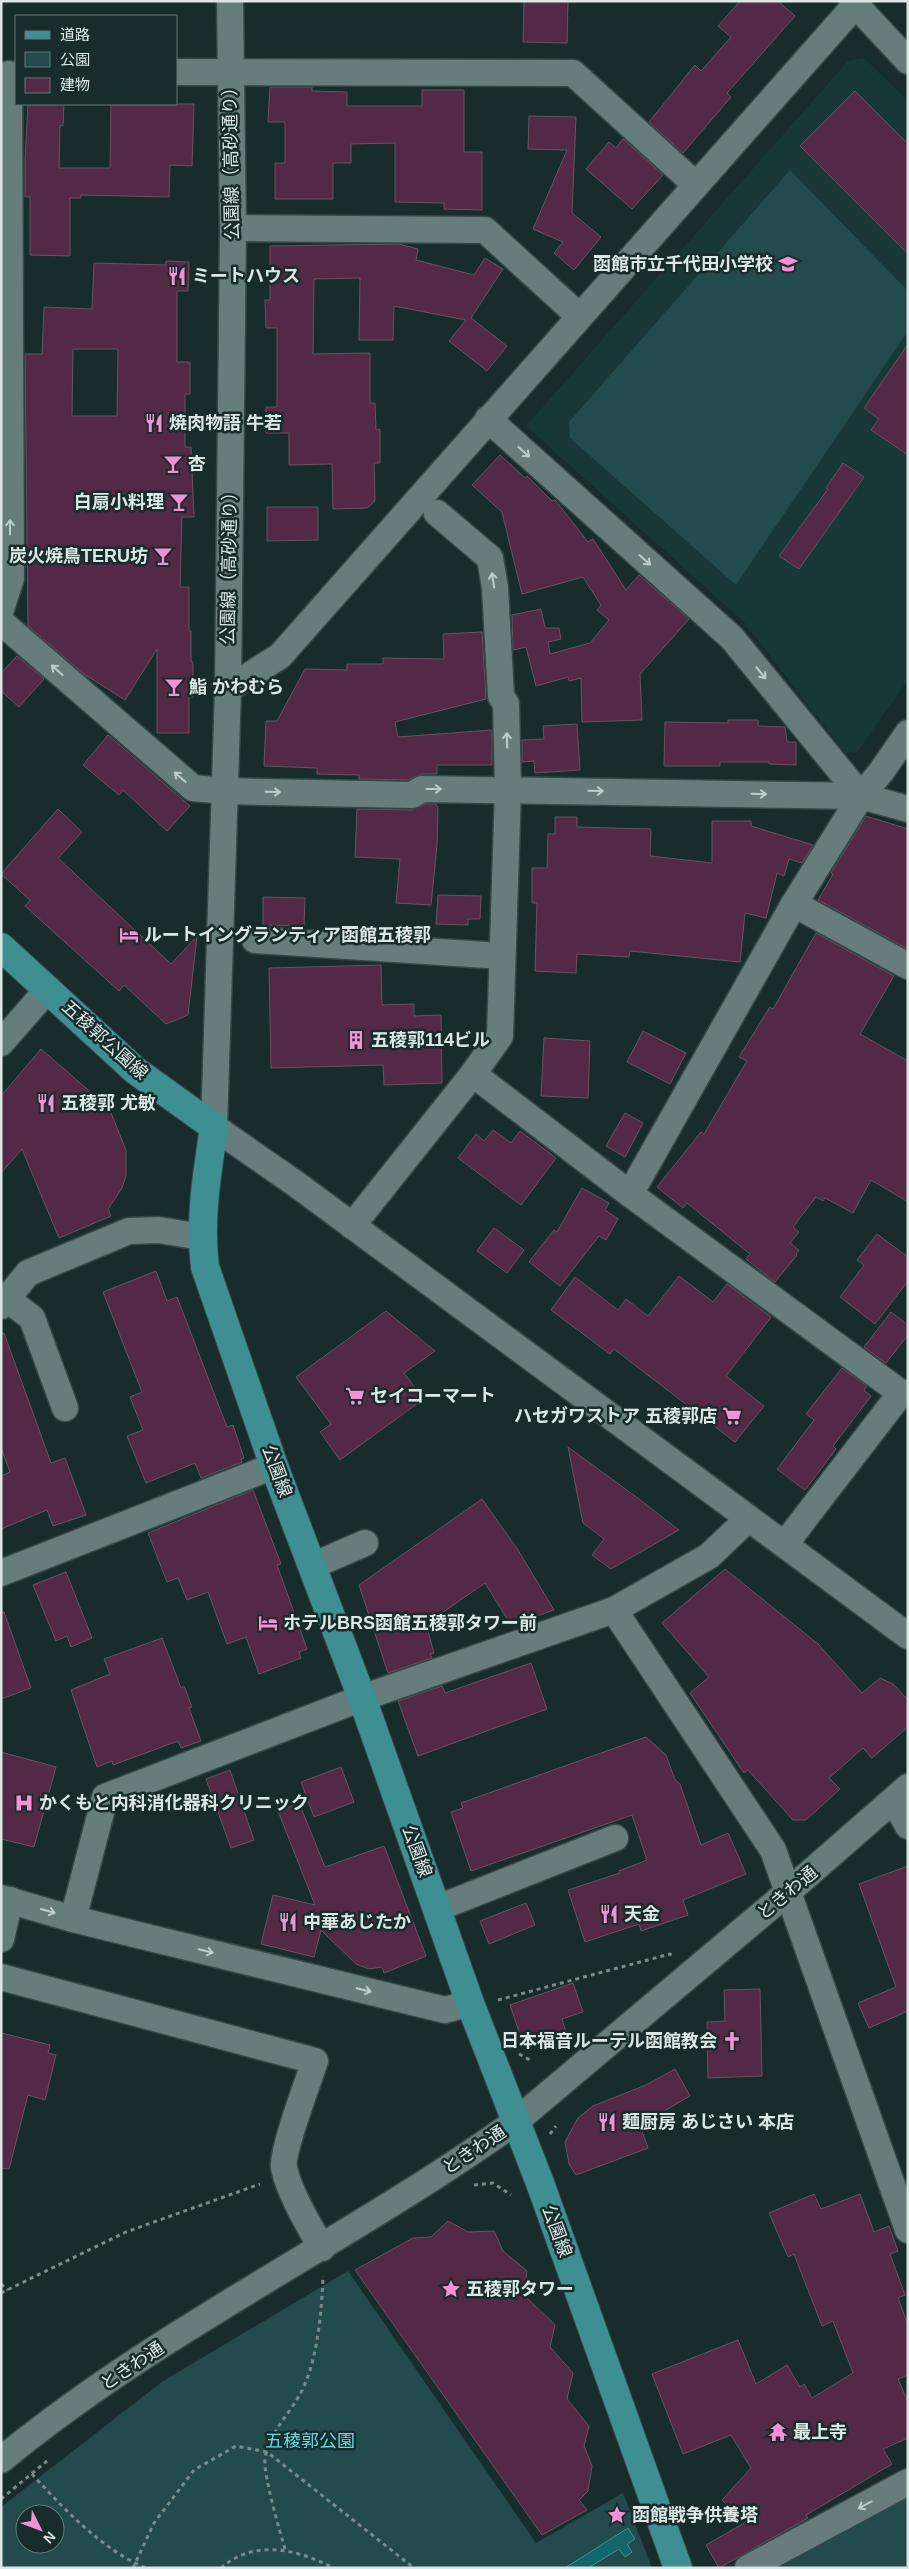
<svg xmlns="http://www.w3.org/2000/svg" width="909" height="2569" font-family="Arial,'Noto Sans JP',sans-serif">
  <style>
    .built { fill: #183737 }
    .green { fill: #234b4d; fill-rule: evenodd }
    .water { fill: #12676a; stroke: #4e8d90 }
    .building { fill: #532945; stroke: #66555f; fill-rule: evenodd }
    .lines { fill: none; stroke-linecap: round; stroke-linejoin: round }
    .minor-casing { stroke: #364747; stroke-width: 29 }
    .major-casing { stroke: #364747; stroke-width: 30 }
    .path { stroke: #7a8a8a; stroke-width: 3; stroke-dasharray: 4 4; stroke-linecap: butt }
    .minor { stroke: #667c7d; stroke-width: 26 }
    .major { stroke: #3d8f92; stroke-width: 28 }
    .oneway { stroke: #becccc }
    .labels { text-anchor: middle; stroke-width: 5; stroke-linejoin: round; paint-order: stroke }
    .street-label { font-size: 18px; fill: #dbe7e7; stroke: #182c2d }
    .poi-label { font-size: 18px; font-weight: bold; fill: #dbe7e7; stroke: #182c2d; text-anchor: start }
    .park-label { font-size: 18px; fill: #66dbde; stroke: #182c2d }
  </style>
  <rect width="100%" height="100%" fill="#182c2d"/>
  <!-- built -->
  <polygon class="built" points="864,58 908,101 908,680 857,752 845,753 744,622 526,426 848,61"/>
  <!-- green -->
  <g class="green">
    <polygon points="790,170 908,291 908,331 736,585 570,438 569,422"/>
    <path d="M348 2271 536 2543 623 2493 652 2568H1V2507L163 2381ZM25 2514H55V2544H25Z"/>
    <polygon points="908,2497 908,2568 778,2568"/>
  </g>
  <!-- water -->
  <polygon class="water" points="628,2528 635,2539 627,2544 632,2552 625,2557 619,2549 588,2568 565,2568"/>
  <!-- building -->
  <g class="building">
    <polygon points="524,1 568,1 567,43 523,42"/>
    <polygon points="740,1 778,1 795,16 727,93 731,97 683,153 649,122 695,65 701,71 731,37 718,26"/>
    <polygon points="270,87 312,87 312,91 347,92 347,106 422,106 422,90 464,90 464,152 482,152 482,210 444,209 444,203 395,202 395,143 351,144 351,163 333,163 333,199 275,199 275,163 285,163 285,122 268,122"/>
    <polygon points="855,91 908,144 908,254 800,146"/>
    <polygon points="28,104 64,104 63,126 60,125 59,168 110,168 111,104 194,104 192,166 170,165 169,197 81,195 81,198 70,198 70,256 30,255 30,197 25,197 25,161"/>
    <polygon points="529,116 576,117 572,213 601,237 574,270 554,253 563,242 533,229 567,150 528,149"/>
    <polygon points="623,139 663,175 632,209 586,169 609,142 616,148"/>
    <polygon points="399,244 418,249 416,260 474,275 485,258 503,269 471,318 507,346 487,371 449,341 466,320 394,306 393,340 359,340 360,278 314,279 313,354 370,353 370,403 375,403 376,430 380,429 380,463 374,463 375,501 367,508 333,509 332,464 289,465 289,433 266,433 266,407 277,407 277,328 266,328 265,300 270,300 270,246"/>
    <path d="M166 261 189 262 188 291H177V362H190V394H185V447H191L194 517H182L180 587H189V631H191V662H193V697H189V733H157V649L125 700 84 674 28 626 25 354H42L44 307 92 309 94 263 166 265ZM73 349H118L117 416H72Z"/>
    <polygon points="908,344 908,455 871,430 879,419 864,408"/>
    <polygon points="500,455 525,478 527,476 552,501 555,500 588,542 593,539 626,590 639,575 689,619 640,674 642,720 582,722 581,678 569,681 568,677 536,686 526,647 513,650 512,615 541,609 545,628 559,628 561,639 548,642 550,654 590,643 609,620 597,610 601,605 583,577 522,594 502,512 472,485"/>
    <polygon points="843,463 864,477 799,569 779,556 828,489 826,488"/>
    <polygon points="267,507 318,507 318,540 267,541"/>
    <polygon points="482,632 486,699 395,722 398,737 492,730 492,765 437,765 437,774 422,774 408,780 359,779 359,775 317,774 317,768 264,766 266,721 277,721 305,669 347,670 347,664 383,664 383,658 444,659 443,634"/>
    <polygon points="17,656 44,679 19,707 1,691 1,673"/>
    <polygon points="728,720 758,720 758,726 785,727 787,742 796,742 796,765 769,764 769,762 720,762 720,766 664,766 665,722 728,723"/>
    <polygon points="577,724 580,770 535,773 534,761 522,762 522,740 544,739 543,726"/>
    <polygon points="108,735 190,806 167,831 123,790 119,795 83,765"/>
    <polygon points="426,804 436,804 438,808 437,845 431,905 396,903 400,859 355,857 357,809 412,810"/>
    <polygon points="58,809 82,832 58,858 171,964 197,936 188,1015 166,1024 124,985 119,991 25,906 30,900 1,874"/>
    <polygon points="866,816 908,829 908,949 818,900 833,874 831,873"/>
    <polygon points="555,817 577,817 577,827 651,829 650,856 712,863 712,821 751,821 751,826 813,845 802,863 789,859 784,876 777,873 766,918 745,913 740,962 630,951 629,957 577,954 576,973 535,971 537,903 532,903 532,868 547,868 548,834 555,834"/>
    <polygon points="438,895 481,896 480,919 468,919 468,925 436,924"/>
    <polygon points="263,897 305,898 304,926 263,925"/>
    <polygon points="816,933 894,976 860,1034 908,1061 908,1202 871,1180 853,1213 825,1198 823,1201 816,1197 793,1227 799,1232 790,1243 799,1250 796,1254 797,1255 775,1282 746,1259 750,1254 687,1203 683,1208 657,1187 701,1132 704,1134 747,1061 739,1057 770,1007 773,1009"/>
    <polygon points="381,965 382,1005 414,1004 414,1016 441,1015 442,1083 384,1085 383,1065 271,1068 269,968"/>
    <polygon points="643,1031 686,1053 670,1084 627,1062"/>
    <polygon points="544,1038 590,1041 588,1098 541,1096"/>
    <polygon points="41,1049 109,1108 126,1150 126,1176 122,1188 108,1209 111,1216 59,1238 22,1149 1,1173 1,1096"/>
    <polygon points="625,1113 643,1123 625,1157 606,1146"/>
    <polygon points="493,1130 511,1143 520,1131 556,1158 521,1205 458,1158 476,1134 484,1141"/>
    <polygon points="582,1188 609,1203 605,1210 618,1219 606,1240 599,1236 560,1286 529,1262 554,1230 557,1232"/>
    <polygon points="494,1228 524,1250 507,1273 477,1251"/>
    <polygon points="877,1234 908,1257 908,1281 875,1324 840,1297 864,1265 857,1260"/>
    <polygon points="156,1271 167,1301 177,1297 227,1427 233,1425 244,1458 241,1459 242,1462 201,1478 195,1463 146,1483 127,1436 143,1430 130,1397 142,1392 103,1292"/>
    <polygon points="679,1276 713,1302 727,1284 771,1317 726,1376 764,1406 735,1442 614,1349 610,1354 551,1310 575,1277 618,1310 626,1299 648,1316"/>
    <polygon points="386,1311 435,1351 404,1373 422,1397 416,1401 418,1403 340,1460 320,1432 331,1424 296,1377"/>
    <polygon points="891,1312 908,1325 908,1335 886,1363 864,1347"/>
    <polygon points="4,1333 51,1463 65,1458 86,1515 53,1526 47,1510 1,1529 1,1476 10,1472 1,1448 1,1334"/>
    <polygon points="842,1368 867,1386 864,1390 871,1396 833,1446 836,1449 805,1490 777,1469 814,1420 806,1414"/>
    <polygon points="568,1447 635,1496 679,1530 611,1569 592,1555 604,1539 583,1523"/>
    <polygon points="253,1490 281,1564 277,1565 307,1649 299,1652 301,1658 259,1674 246,1637 227,1644 208,1592 187,1600 178,1578 167,1582 148,1533"/>
    <polygon points="482,1499 518,1550 554,1610 511,1625 485,1583 426,1624 434,1653 430,1654 432,1658 388,1673 359,1585"/>
    <polygon points="725,1569 818,1644 862,1693 880,1678 893,1684 908,1700 908,1727 872,1758 863,1748 829,1778 840,1789 806,1820 793,1820 748,1770 744,1773 690,1693 709,1677 662,1623"/>
    <polygon points="66,1572 92,1638 71,1647 67,1636 56,1641 33,1585"/>
    <polygon points="4,1612 31,1688 1,1699 1,1613"/>
    <polygon points="162,1638 181,1688 184,1686 192,1707 189,1708 201,1741 181,1748 178,1741 113,1765 112,1761 97,1767 71,1690 110,1674 104,1659"/>
    <polygon points="531,1663 547,1709 418,1756 398,1701 442,1686 445,1693"/>
    <polygon points="646,1737 666,1755 675,1780 680,1784 701,1845 728,1833 746,1874 683,1900 688,1915 641,1931 639,1924 585,1942 568,1890 620,1873 619,1871 647,1860 632,1815 471,1871 451,1812 463,1808 461,1803"/>
    <polygon points="1,1752 56,1767 34,1847 1,1839"/>
    <polygon points="341,1767 354,1802 314,1817 301,1782"/>
    <polygon points="230,1770 254,1840 231,1848 206,1779"/>
    <polygon points="299,1803 325,1867 384,1846 426,1956 384,1973 382,1967 369,1969 356,1964 321,1930 314,1957 261,1944 273,1895 315,1905 278,1811"/>
    <polygon points="908,1866 908,2011 869,2028 858,2003 896,1987 859,1884"/>
    <polygon points="526,1903 535,1925 489,1944 480,1921"/>
    <polygon points="573,1983 583,2012 562,2019 566,2032 524,2047 510,2005"/>
    <polygon points="760,1989 762,2076 708,2078 707,2022 725,2021 724,1990"/>
    <polygon points="1,2033 50,2045 48,2053 56,2055 45,2100 28,2095 9,2169 1,2168"/>
    <polygon points="675,2069 690,2096 640,2125 648,2148 576,2175 569,2164 565,2142 578,2118 593,2106 646,2085"/>
    <polygon points="814,2194 821,2209 860,2194 874,2232 889,2226 898,2251 890,2254 905,2295 898,2298 908,2325 908,2375 898,2379 908,2402 908,2438 883,2449 892,2464 806,2515 808,2518 719,2568 706,2545 746,2522 722,2500 751,2468 731,2435 683,2454 652,2374 738,2340 756,2384 787,2365 800,2387 804,2384 812,2398 853,2373 833,2321 822,2326 794,2254 788,2257 769,2213"/>
    <polygon points="448,2221 468,2232 494,2231 503,2251 527,2271 524,2295 555,2325 550,2347 573,2373 567,2399 589,2426 584,2446 592,2466 588,2491 579,2500 587,2510 542,2535 355,2270 413,2238 431,2237"/>
  </g>
  <g class="lines">
    <!-- minor casing -->
    <g class="minor-casing">
      <g id="minor">
        <polyline points="230,1 233,228 228,689 214,1127 296,1184 908,1636"/>
        <polyline points="852,1 908,61"/>
        <polyline points="176,72 573,73 696,185"/>
        <polyline points="233,228 485,230 579,316"/>
        <polyline points="488,419 732,638 861,796"/>
        <polyline points="1,609 11,578 9,74"/>
        <polyline points="1,622 193,788 224,791 412,795 422,789 861,796 908,809"/>
        <polyline points="228,689 280,656 859,1"/>
        <polyline points="794,904 908,966"/>
        <polyline points="255,940 502,956"/>
        <polyline points="1,1043 48,989"/>
        <polyline points="473,1074 630,1194 901,1393 908,1393"/>
        <polyline points="630,1194 794,904 861,796 881,772 908,733"/>
        <polyline points="352,1226 473,1074 500,1036 508,789 506,704 501,696 495,588 490,558 437,513"/>
        <polyline points="7,1299 32,1318 65,1408"/>
        <polyline points="1,1306 28,1273 129,1231 159,1230 201,1237"/>
        <polyline points="785,1544 901,1393"/>
        <polyline points="312,1566 365,1543"/>
        <polyline points="1,1573 274,1466"/>
        <polyline points="614,1610 773,1850 908,2230"/>
        <polyline points="894,1801 908,1826"/>
        <polyline points="1,1898 73,1919 445,2010 470,2003"/>
        <polyline points="438,1908 615,1838"/>
        <polyline points="73,1919 105,1797 362,1698 614,1610 709,1556 748,1519"/>
        <polyline points="1,1939 10,1900"/>
        <path d="M1 1977 315 2061C309 2079 281 2153 284 2168 289 2192 309 2226 322 2248"/>
        <path d="M1 2460C160 2329 349 2241 515 2122L788 1892 908 1787"/>
        <polyline points="748,2568 908,2482"/>
      </g>
    </g>
    <!-- major casing -->
    <g class="major-casing">
      <path id="major" d="M1 947 136 1071 214 1127C207 1174 199 1220 205 1267L274 1466 362 1698 470 2003 540 2183 678 2568"/>
    </g>
    <!-- path -->
    <g class="path">
      <polyline points="498,2000 670,1954 672,1956"/>
      <polyline points="519,2054 530,2060"/>
      <polyline points="550,2134 556,2126"/>
      <polyline points="474,2185 493,2183 511,2195"/>
      <polyline points="1,2284 8,2290"/>
      <polyline points="1,2293 126,2232 260,2184"/>
      <path d="M32 2474C64 2509 101 2549 146 2568"/>
      <polyline points="1,2499 47,2461"/>
      <path d="M285 2549C280 2532 263 2474 265 2459 269 2433 287 2417 299 2396 317 2366 322 2310 323 2276"/>
      <polyline points="133,2568 154,2523 194,2470 236,2446 267,2452 414,2568"/>
      <path d="M221 2568C255 2538 298 2550 334 2568"/>
    </g>
    <!-- minor -->
    <use href="#minor" class="minor"/>
    <!-- major -->
    <use href="#major" class="major"/>
  </g>
  <!-- one-way arrows -->
  <defs><path id="oneway-shaft" d="M-6 0H5M1.5-3L5.5 0L1.5 3" fill="none" stroke-width="1.6" stroke-linecap="round" stroke-linejoin="round" transform="scale(1.25)"/></defs>
  <g class="oneway">
    <use href="#oneway-shaft" transform="translate(524 452) rotate(42)"/>
    <use href="#oneway-shaft" transform="translate(10 527) rotate(-90)"/>
    <use href="#oneway-shaft" transform="translate(645 560) rotate(42)"/>
    <use href="#oneway-shaft" transform="translate(493 580) rotate(-99)"/>
    <use href="#oneway-shaft" transform="translate(57 670) rotate(-139)"/>
    <use href="#oneway-shaft" transform="translate(761 673) rotate(51)"/>
    <use href="#oneway-shaft" transform="translate(507 740) rotate(-91)"/>
    <use href="#oneway-shaft" transform="translate(180 777) rotate(-139)"/>
    <use href="#oneway-shaft" transform="translate(434 789)"/>
    <use href="#oneway-shaft" transform="translate(596 791) rotate(1)"/>
    <use href="#oneway-shaft" transform="translate(273 792) rotate(1)"/>
    <use href="#oneway-shaft" transform="translate(759 794) rotate(1)"/>
    <use href="#oneway-shaft" transform="translate(48 1911) rotate(16)"/>
    <use href="#oneway-shaft" transform="translate(206 1951) rotate(14)"/>
    <use href="#oneway-shaft" transform="translate(364 1990) rotate(14)"/>
    <use href="#oneway-shaft" transform="translate(865 2505) rotate(152)"/>
  </g>
  <!-- icons -->
  <defs>
    <g id="school-bare" transform="scale(1.5)"><path d="M0-5L7-2L0 1L-7-2ZM-4 1L0 2.5L4 1V4Q0 6-4 4Z" fill="#f491d3" stroke="#182c2d" stroke-width="2.5" paint-order="stroke"/></g>
    <g id="restaurant-bare" transform="scale(1.5)"><path d="M-5-6h1v4h1v-4h1v4h1v-4h1v5L-1.5 .5V6h-2V.5L-5-1ZM5-6V6H3V1.5H1.5Q1.5-4 5-6Z" fill="#f491d3" stroke="#182c2d" stroke-width="2.5" paint-order="stroke"/></g>
    <g id="bar-bare" transform="scale(1.5)"><path d="M-6-5H6L.8 .8V4.5H3.5V6h-7V4.5H-.8V.8Z" fill="#f491d3" stroke="#182c2d" stroke-width="2.5" paint-order="stroke"/></g>
    <g id="hotel-bare" transform="scale(1.5)"><path d="M-6-4.5h1.5V1H6V5H4.5V3h-9V5H-6ZM-4 0a1.8 1.8 0 1 1 3.6 0ZM.5 0V-2.5h3Q6-2.5 6 0Z" fill="#f491d3" stroke="#182c2d" stroke-width="2.5" paint-order="stroke"/></g>
    <g id="building-bare" transform="scale(1.5)"><path d="M-4-6H4V6H1V3H-1V6H-4ZM-2.5-4.3h1.7v1.8h-1.7ZM.8-4.3h1.7v1.8H.8ZM-2.5-1h1.7V.8h-1.7ZM.8-1h1.7V.8H.8Z" fill="#f491d3" stroke="#182c2d" stroke-width="2.5" paint-order="stroke"/></g>
    <g id="supermarket-bare" transform="scale(1.5)"><path d="M-6-5.5h2.5l.6 2H6L4.5 2H-2.5L-4.4-4H-6ZM-1.5 3.2a1.3 1.3 0 1 0 .1 0ZM3 3.2a1.3 1.3 0 1 0 .1 0Z" fill="#f491d3" stroke="#182c2d" stroke-width="2.5" paint-order="stroke"/></g>
    <g id="hospital-bare" transform="scale(1.5)"><path d="M-5-5h3v3.5h4V-5h3V5h-3V1.5h-4V5h-3Z" fill="#f491d3" stroke="#182c2d" stroke-width="2.5" paint-order="stroke"/></g>
    <g id="church-bare" transform="scale(1.5)"><path d="M-1.2-6h2.4v3.5h3.3v2.4h-3.3V6h-2.4V-.1h-3.3v-2.4h3.3Z" fill="#f491d3" stroke="#182c2d" stroke-width="2.5" paint-order="stroke"/></g>
    <g id="sight-bare" transform="scale(1.5)"><path d="M0-6L1.8-2.2L6-1.7L2.9 1.2L3.7 5.4L0 3.3L-3.7 5.4L-2.9 1.2L-6-1.7L-1.8-2.2Z" fill="#f491d3" stroke="#182c2d" stroke-width="2.5" paint-order="stroke"/></g>
    <g id="temple-bare" transform="scale(1.5)"><path d="M0-6L5-2H3V0L6.5 2.5H4V6H1.5V3h-3V6H-4V2.5H-6.5L-3 0V-2H-5Z" fill="#f491d3" stroke="#182c2d" stroke-width="2.5" paint-order="stroke"/></g>
  </defs>
  <g fill-rule="evenodd">
    <use href="#school-bare" x="788" y="264"/>
    <use href="#restaurant-bare" x="177" y="276"/>
    <use href="#restaurant-bare" x="154" y="423"/>
    <use href="#bar-bare" x="173" y="464"/>
    <use href="#bar-bare" x="179" y="502"/>
    <use href="#bar-bare" x="163" y="556"/>
    <use href="#bar-bare" x="174" y="687"/>
    <use href="#hotel-bare" x="129" y="935"/>
    <use href="#building-bare" x="356" y="1040"/>
    <use href="#restaurant-bare" x="46" y="1103"/>
    <use href="#supermarket-bare" x="355" y="1396"/>
    <use href="#supermarket-bare" x="732" y="1416"/>
    <use href="#hotel-bare" x="268" y="1623"/>
    <use href="#hospital-bare" x="24" y="1803"/>
    <use href="#restaurant-bare" x="609" y="1914"/>
    <use href="#restaurant-bare" x="288" y="1922"/>
    <use href="#church-bare" x="732" y="2041"/>
    <use href="#restaurant-bare" x="607" y="2122"/>
    <use href="#sight-bare" x="451" y="2289"/>
    <use href="#temple-bare" x="778" y="2432"/>
    <use href="#sight-bare" x="617" y="2515"/>
  </g>
  <g class="labels">
    <!-- street labels -->
    <g class="street-label">
      <text transform="translate(231 159) rotate(-91)" y="6">公園線（高砂通り）</text>
      <text transform="translate(229 564) rotate(-89)" y="6">公園線（高砂通り）</text>
      <text transform="translate(105 1040) rotate(42)" y="6">五稜郭公園線</text>
      <text transform="translate(277 1471) rotate(70)" y="6">公園線</text>
      <text transform="translate(417 1851) rotate(70)" y="6">公園線</text>
      <text transform="translate(787 1893) rotate(-40)" y="6">ときわ通</text>
      <text transform="translate(474 2150) rotate(-34)" y="6">ときわ通</text>
      <text transform="translate(557 2231) rotate(70)" y="6">公園線</text>
      <text transform="translate(132 2366) rotate(-34)" y="6">ときわ通</text>
    </g>
    <!-- poi labels -->
    <g class="poi-label">
      <text x="773" y="270" text-anchor="end">函館市立千代田小学校</text>
      <text x="192" y="282">ミートハウス</text>
      <text x="169" y="429">焼肉物語 牛若</text>
      <text x="188" y="470">杏</text>
      <text x="164" y="508" text-anchor="end">白扇小料理</text>
      <text x="148" y="562" text-anchor="end">炭火焼鳥TERU坊</text>
      <text x="189" y="693">鮨 かわむら</text>
      <text x="144" y="941">ルートイングランティア函館五稜郭</text>
      <text x="371" y="1046">五稜郭114ビル</text>
      <text x="61" y="1109">五稜郭 尤敏</text>
      <text x="370" y="1402">セイコーマート</text>
      <text x="717" y="1422" text-anchor="end">ハセガワストア 五稜郭店</text>
      <text x="283" y="1629">ホテルBRS函館五稜郭タワー前</text>
      <text x="39" y="1809">かくもと内科消化器科クリニック</text>
      <text x="624" y="1920">天金</text>
      <text x="303" y="1928">中華あじたか</text>
      <text x="717" y="2047" text-anchor="end">日本福音ルーテル函館教会</text>
      <text x="622" y="2128">麺厨房 あじさい 本店</text>
      <text x="466" y="2295">五稜郭タワー</text>
      <text x="793" y="2438">最上寺</text>
      <text x="632" y="2521">函館戦争供養塔</text>
    </g>
    <!-- park labels -->
    <g class="park-label">
      <text x="310" y="2447">五稜郭公園</text>
    </g>
  </g>
  <!-- border -->
  <rect width="909" height="2569" fill="none" stroke="#dbe7e7" stroke-width="5"/>
  <!-- legend -->
  <rect x="15" y="15" width="162" height="90" fill="#182c2d" stroke="#667777"/>
  <rect x="25" y="31" width="25" height="8" fill="#3d8f92" stroke="#667777"/>
  <text x="60" y="40" font-size="15" fill="#dbe7e7">道路</text>
  <rect x="25" y="52" width="25" height="15" fill="#234b4d" stroke="#667777"/>
  <text x="60" y="65" font-size="15" fill="#dbe7e7">公園</text>
  <rect x="25" y="78" width="25" height="15" fill="#532945" stroke="#667777"/>
  <text x="60" y="90" font-size="15" fill="#dbe7e7">建物</text>
  <!-- north arrow -->
  <g transform="translate(40 2529) rotate(132)"><circle r="24" fill="#182c2d" stroke="#667777"/>
  <path d="M0-4L9 19L0 12L-9 19Z" fill="#f491d3"/>
  <text y="-8" font-size="14" font-weight="bold" text-anchor="middle" fill="#dbe7e7">N</text>
  </g>
</svg>
